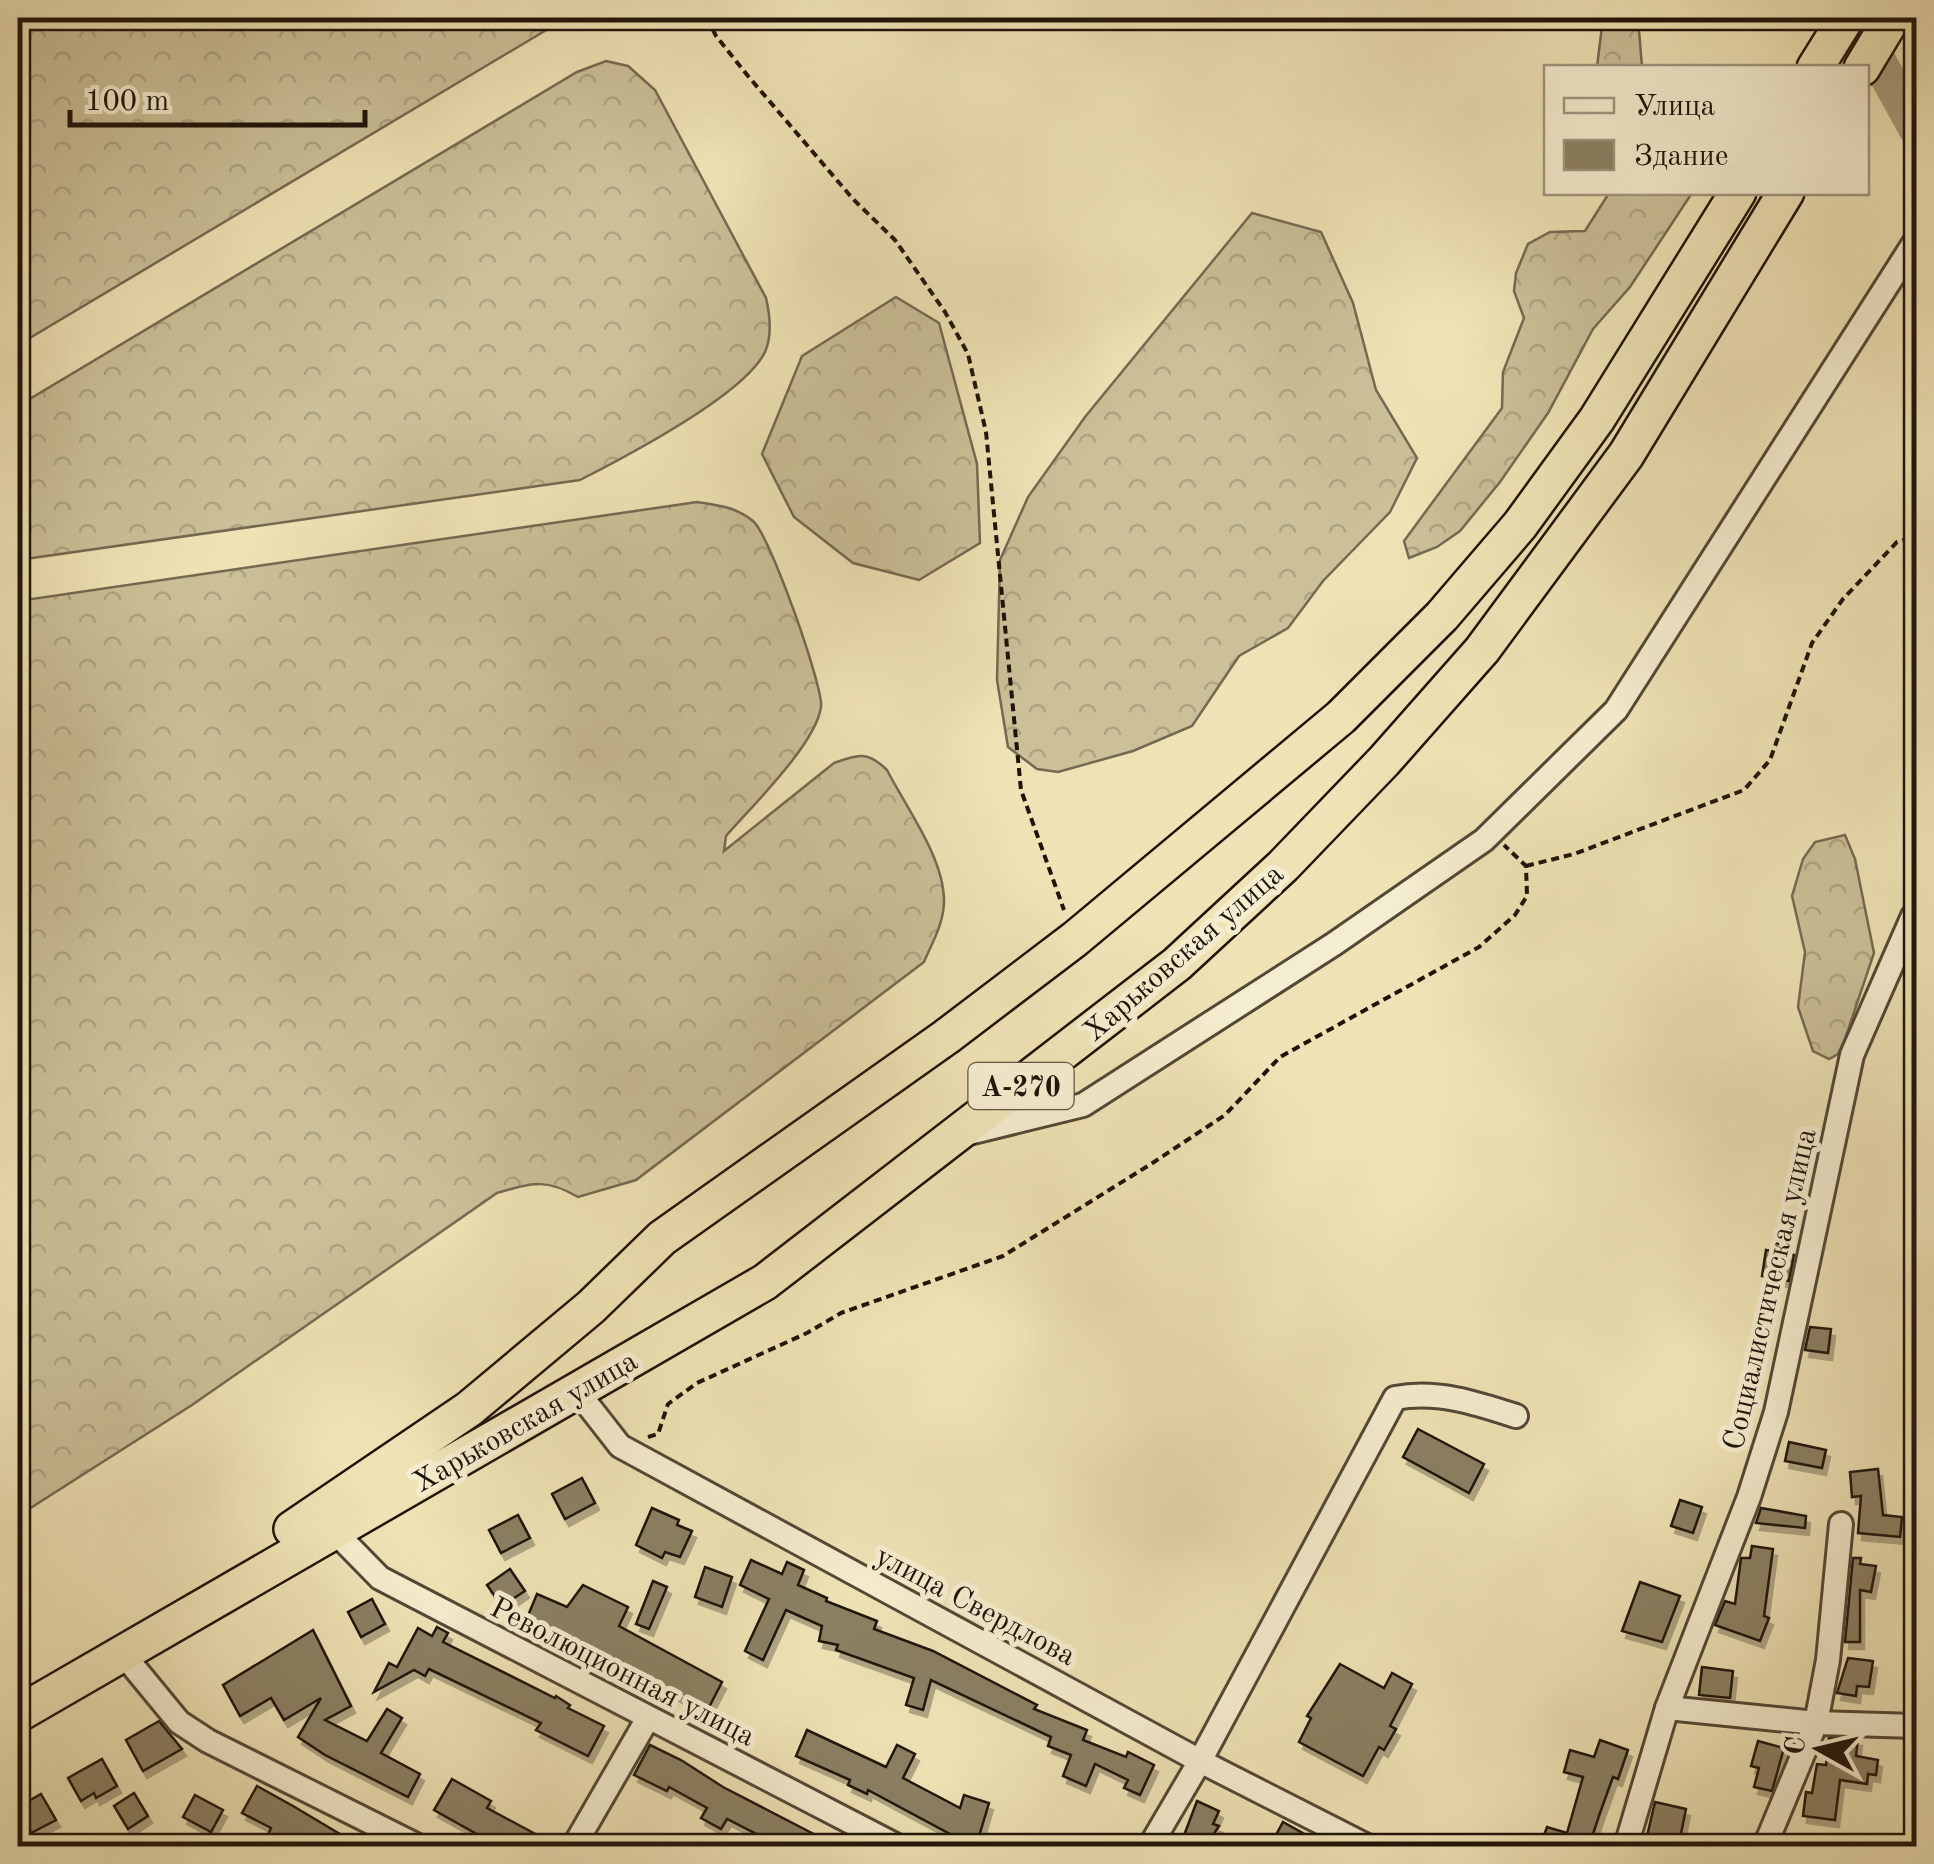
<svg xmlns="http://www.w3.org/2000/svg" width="1934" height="1864" font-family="'Old Standard TT',serif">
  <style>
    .forest { fill: url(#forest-crowns); stroke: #746a52; stroke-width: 2.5 }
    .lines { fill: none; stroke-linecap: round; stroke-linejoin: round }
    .river { stroke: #a89d7b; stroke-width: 35 }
    .building { fill: #8b8063; stroke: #1e140b; stroke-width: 2.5; filter: url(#shadow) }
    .minor-casing { stroke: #524836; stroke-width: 28 }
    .highway-casing { stroke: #1e140b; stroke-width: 40 }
    .path { stroke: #1e140b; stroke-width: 4; stroke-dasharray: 8 5; stroke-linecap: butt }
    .minor { stroke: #f5edcf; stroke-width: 22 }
    .highway { stroke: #efe3b5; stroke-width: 35 }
    .labels { text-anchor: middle; stroke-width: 10; stroke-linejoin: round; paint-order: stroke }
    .shield { fill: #f5edcf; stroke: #5e5546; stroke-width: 2.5 }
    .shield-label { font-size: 28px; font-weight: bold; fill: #1e140b }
    .street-label { font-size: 30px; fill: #1e140b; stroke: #f5edcf }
  </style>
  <defs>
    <pattern id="forest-crowns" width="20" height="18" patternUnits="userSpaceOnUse" patternTransform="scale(2.5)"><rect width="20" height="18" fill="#cbc098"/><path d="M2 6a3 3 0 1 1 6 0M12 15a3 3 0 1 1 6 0" fill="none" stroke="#aea482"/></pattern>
    <filter id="shadow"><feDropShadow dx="4" dy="7" stdDeviation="0" flood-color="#0004"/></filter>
  </defs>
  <rect width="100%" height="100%" fill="#efe3b5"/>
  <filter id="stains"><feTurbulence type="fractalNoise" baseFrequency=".002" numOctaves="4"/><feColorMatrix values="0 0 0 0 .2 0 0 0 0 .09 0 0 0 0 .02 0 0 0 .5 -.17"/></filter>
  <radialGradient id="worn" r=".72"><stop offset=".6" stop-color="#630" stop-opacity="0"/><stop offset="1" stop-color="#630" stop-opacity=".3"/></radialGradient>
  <!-- forest -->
  <g class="forest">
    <polygon points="18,18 561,18 548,29 18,345"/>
    <polygon points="1603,18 1638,18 1642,67 1597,67"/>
    <path d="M606 61 628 66 655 90 766 298C770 315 772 336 765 352 744 395 625 457 580 480L18 560V406L577 72Z"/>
    <polygon points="1609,193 1692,193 1630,287 1593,329 1548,413 1500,482 1460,531 1437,547 1409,558 1404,541 1502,408 1503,372 1524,318 1514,291 1516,273 1528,244 1550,232 1585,231"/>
    <polygon points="1252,213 1321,232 1353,303 1376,390 1417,458 1390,512 1323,581 1288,628 1239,656 1192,726 1133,751 1058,772 1037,769 1008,747 997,680 1000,560 1028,497 1085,417"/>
    <polygon points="896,297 939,323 977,464 980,543 919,580 853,563 794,517 762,454 802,356"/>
    <path d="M697 502C718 505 736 507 753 521 769 533 824 688 821 707 816 744 751 807 726 836L724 851 834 763C858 754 868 751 887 770 907 809 944 858 944 901 944 923 932 943 924 962L636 1180 578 1197C546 1178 532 1183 497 1193L192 1405 18 1516V601Z"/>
    <polygon points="1845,835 1855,859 1874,953 1845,1039 1838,1054 1829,1059 1813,1051 1798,1007 1805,952 1792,896 1803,859 1815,842"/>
  </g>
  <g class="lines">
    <!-- river -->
    <polyline class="river" points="1855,18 1916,129"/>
  </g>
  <!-- building -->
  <g class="building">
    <polygon points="1766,1250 1794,1255 1789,1281 1762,1276"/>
    <polygon points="1810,1327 1831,1329 1828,1353 1805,1350"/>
    <polygon points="1418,1429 1484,1464 1469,1493 1403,1457"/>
    <polygon points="1789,1442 1826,1450 1822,1468 1785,1461"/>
    <polygon points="1878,1469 1883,1515 1902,1517 1900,1537 1858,1533 1861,1496 1852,1497 1850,1472"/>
    <polygon points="582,1478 595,1503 565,1519 552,1494"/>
    <polygon points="1680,1500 1702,1507 1693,1533 1671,1526"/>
    <polygon points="652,1508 679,1520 677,1525 692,1531 680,1557 665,1552 662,1558 636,1545"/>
    <polygon points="1761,1508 1806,1516 1805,1528 1756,1523"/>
    <polygon points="518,1515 530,1538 501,1553 489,1530"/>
    <polygon points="1752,1546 1773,1549 1764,1616 1769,1618 1760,1641 1715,1625 1725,1601 1735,1604 1741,1558 1750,1558"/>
    <polygon points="1853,1558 1861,1558 1860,1564 1876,1566 1871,1592 1860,1590 1860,1642 1845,1642"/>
    <polygon points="751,1560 782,1574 787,1562 804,1570 798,1585 827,1598 826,1601 877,1621 874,1629 933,1651 1037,1705 1034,1709 1087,1730 1083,1740 1126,1757 1128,1752 1154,1765 1140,1795 1124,1788 1128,1780 1095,1764 1086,1786 1063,1776 1071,1755 1048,1746 1051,1737 931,1680 923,1710 906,1705 914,1678 836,1650 838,1645 819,1641 822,1626 786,1610 763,1660 745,1651 769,1599 740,1585"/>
    <polygon points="705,1567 732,1577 722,1607 695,1597"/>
    <polygon points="510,1569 525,1591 502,1606 487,1585"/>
    <polygon points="653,1581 667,1587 649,1629 636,1624"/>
    <polygon points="1640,1582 1680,1596 1662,1642 1622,1631"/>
    <polygon points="583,1585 628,1607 619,1626 722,1682 707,1711 616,1663 610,1674 596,1666 602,1655 527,1618 537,1594 567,1607"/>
    <polygon points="372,1599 385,1624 361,1637 348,1612"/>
    <polygon points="437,1627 448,1633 443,1642 555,1698 556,1696 570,1705 568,1708 604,1726 588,1756 536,1730 541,1723 429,1669 425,1676 414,1670 374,1692 389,1663 397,1667 418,1628 432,1636"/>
    <polygon points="313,1630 351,1706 325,1720 367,1741 387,1709 402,1718 381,1753 420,1774 408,1797 325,1755 298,1737 321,1698 284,1720 271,1698 240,1716 223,1685"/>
    <polygon points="1848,1658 1873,1661 1869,1687 1857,1686 1856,1696 1837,1693"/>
    <polygon points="1340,1664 1384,1688 1392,1673 1412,1684 1390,1726 1396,1729 1384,1750 1379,1747 1363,1776 1299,1742 1311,1718 1307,1716"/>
    <polygon points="1702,1667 1733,1671 1730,1698 1699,1695"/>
    <polygon points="159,1721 182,1749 143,1771 126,1740"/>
    <polygon points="807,1730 886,1767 897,1745 915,1754 903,1778 960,1808 964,1795 989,1803 977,1843 952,1835 868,1790 867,1794 848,1785 850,1780 796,1756"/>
    <polygon points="1829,1738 1858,1739 1856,1756 1878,1760 1876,1775 1868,1774 1867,1784 1840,1780 1835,1820 1803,1816 1806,1792 1812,1793 1817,1764 1826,1765"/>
    <polygon points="1600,1740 1628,1750 1618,1779 1613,1777 1600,1813 1591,1840 1598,1843 1598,1846 1560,1846 1542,1841 1547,1827 1567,1833 1583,1777 1564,1772 1570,1750 1594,1757"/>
    <polygon points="1758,1741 1784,1748 1772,1791 1754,1787 1759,1768 1751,1766"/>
    <polygon points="650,1745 681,1760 723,1787 837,1846 780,1846 727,1819 721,1829 701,1818 707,1808 669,1787 667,1791 634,1775"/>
    <polygon points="102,1759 117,1786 96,1798 94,1793 81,1801 68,1778"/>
    <polygon points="452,1779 491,1801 487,1808 558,1846 486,1846 489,1841 434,1810"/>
    <polygon points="257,1786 293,1806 360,1846 304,1846 288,1838 283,1846 263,1846 271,1828 242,1813"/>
    <polygon points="134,1793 148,1816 128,1829 114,1806"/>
    <polygon points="41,1794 56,1820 31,1833 18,1807"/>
    <polygon points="195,1795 223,1810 211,1832 183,1817"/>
    <polygon points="1197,1801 1219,1811 1213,1824 1219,1826 1206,1846 1180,1846"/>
    <polygon points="1655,1802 1686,1809 1679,1843 1647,1836"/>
    <polygon points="1283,1822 1308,1836 1303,1846 1270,1846"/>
  </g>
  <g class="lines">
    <!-- minor casing -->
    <g class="minor-casing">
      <g id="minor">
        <polyline points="969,1133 1083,1105 1334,944 1484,840 1616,710 1916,240"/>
        <polyline points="577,1391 620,1446 1200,1761 1367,1846"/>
        <polyline points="334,1531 380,1578 897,1846"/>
        <polyline points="123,1654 179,1722 208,1741 418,1846"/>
        <polyline points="1667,1708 1816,1723 1916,1726"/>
        <polyline points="574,1846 648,1718"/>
        <path d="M1150 1846 1200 1761 1395 1398C1437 1390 1476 1403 1516 1416"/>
        <polyline points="1626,1846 1667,1708 1749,1497 1776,1412 1852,1055 1913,916 1916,917"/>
        <polyline points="1765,1846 1816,1723 1828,1660 1841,1524"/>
      </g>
    </g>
    <!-- highway casing -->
    <g class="highway-casing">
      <g id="highway">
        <polyline points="1815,68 1846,18"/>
        <polyline points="1862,68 1892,18"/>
        <polyline points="292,1529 469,1409 591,1307 662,1238 946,1037 1075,939 1341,717 1442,616 1520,525 1597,419 1738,192"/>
        <polyline points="18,1714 765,1282 1177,964 1283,866 1384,761 1482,650 1626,455 1786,192"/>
      </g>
    </g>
    <!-- path -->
    <g class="path">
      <polyline points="707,18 716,36 748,76 853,199 895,240 945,312 968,354 986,432 1021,790 1064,910"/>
      <polyline points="1526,866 1574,854 1744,790 1770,760 1812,643 1843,599 1897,542 1916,536"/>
      <polyline points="648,1437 658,1434 668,1404 697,1383 807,1333 841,1313 1003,1256 1151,1164 1225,1115 1280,1057 1479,947 1515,915 1527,896 1526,866 1504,845"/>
    </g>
    <!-- minor -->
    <use href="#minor" class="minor"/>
    <!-- highway -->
    <use href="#highway" class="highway"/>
  </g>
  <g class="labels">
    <!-- shield labels -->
    <rect class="shield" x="968.5" y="1063" width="105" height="46" rx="8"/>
    <g class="shield-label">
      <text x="1021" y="1096">А-270</text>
    </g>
    <!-- street labels -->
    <g class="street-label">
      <text transform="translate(1183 952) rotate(-41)" y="10">Харьковская улица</text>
      <text transform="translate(1769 1289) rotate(-77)" y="10">Социалистическая улица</text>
      <text transform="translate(525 1421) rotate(-30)" y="10">Харьковская улица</text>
      <text transform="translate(976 1605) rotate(28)" y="10">улица Свердлова</text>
      <text transform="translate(623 1671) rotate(27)" y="10">Революционная улица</text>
    </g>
  </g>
  <!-- margin -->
  <rect width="1934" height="1864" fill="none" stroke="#efe3b5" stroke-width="60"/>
  <rect x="20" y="20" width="1894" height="1824" fill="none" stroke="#1e140b" stroke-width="5"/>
  <rect x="30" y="30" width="1874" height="1804" fill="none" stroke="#1e140b" stroke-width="2.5"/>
  <!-- legend -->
  <rect x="1544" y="65" width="325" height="130" fill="#f5edcf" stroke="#9f9681" stroke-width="2.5"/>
  <rect x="1564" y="98" width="50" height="15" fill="#f5edcf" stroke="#9f9681" stroke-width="2.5"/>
  <text x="1634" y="115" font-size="30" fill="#1e140b">Улица</text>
  <rect x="1564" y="140" width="50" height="30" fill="#8b8063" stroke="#9f9681" stroke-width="2.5"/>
  <text x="1634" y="165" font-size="30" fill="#1e140b">Здание</text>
  <!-- north arrow -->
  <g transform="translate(1819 1749) rotate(278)" stroke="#f5edcf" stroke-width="8" paint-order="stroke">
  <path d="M0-8L18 38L0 25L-18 38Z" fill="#1e140b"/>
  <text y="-15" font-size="28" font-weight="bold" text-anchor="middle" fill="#1e140b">С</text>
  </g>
  <!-- scale -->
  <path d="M70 110v15h295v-15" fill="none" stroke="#1e140b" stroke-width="5"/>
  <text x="85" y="110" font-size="30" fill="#1e140b" stroke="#f5edcf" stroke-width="8" paint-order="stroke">100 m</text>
  <rect width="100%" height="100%" filter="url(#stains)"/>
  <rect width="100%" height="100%" fill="url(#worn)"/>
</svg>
